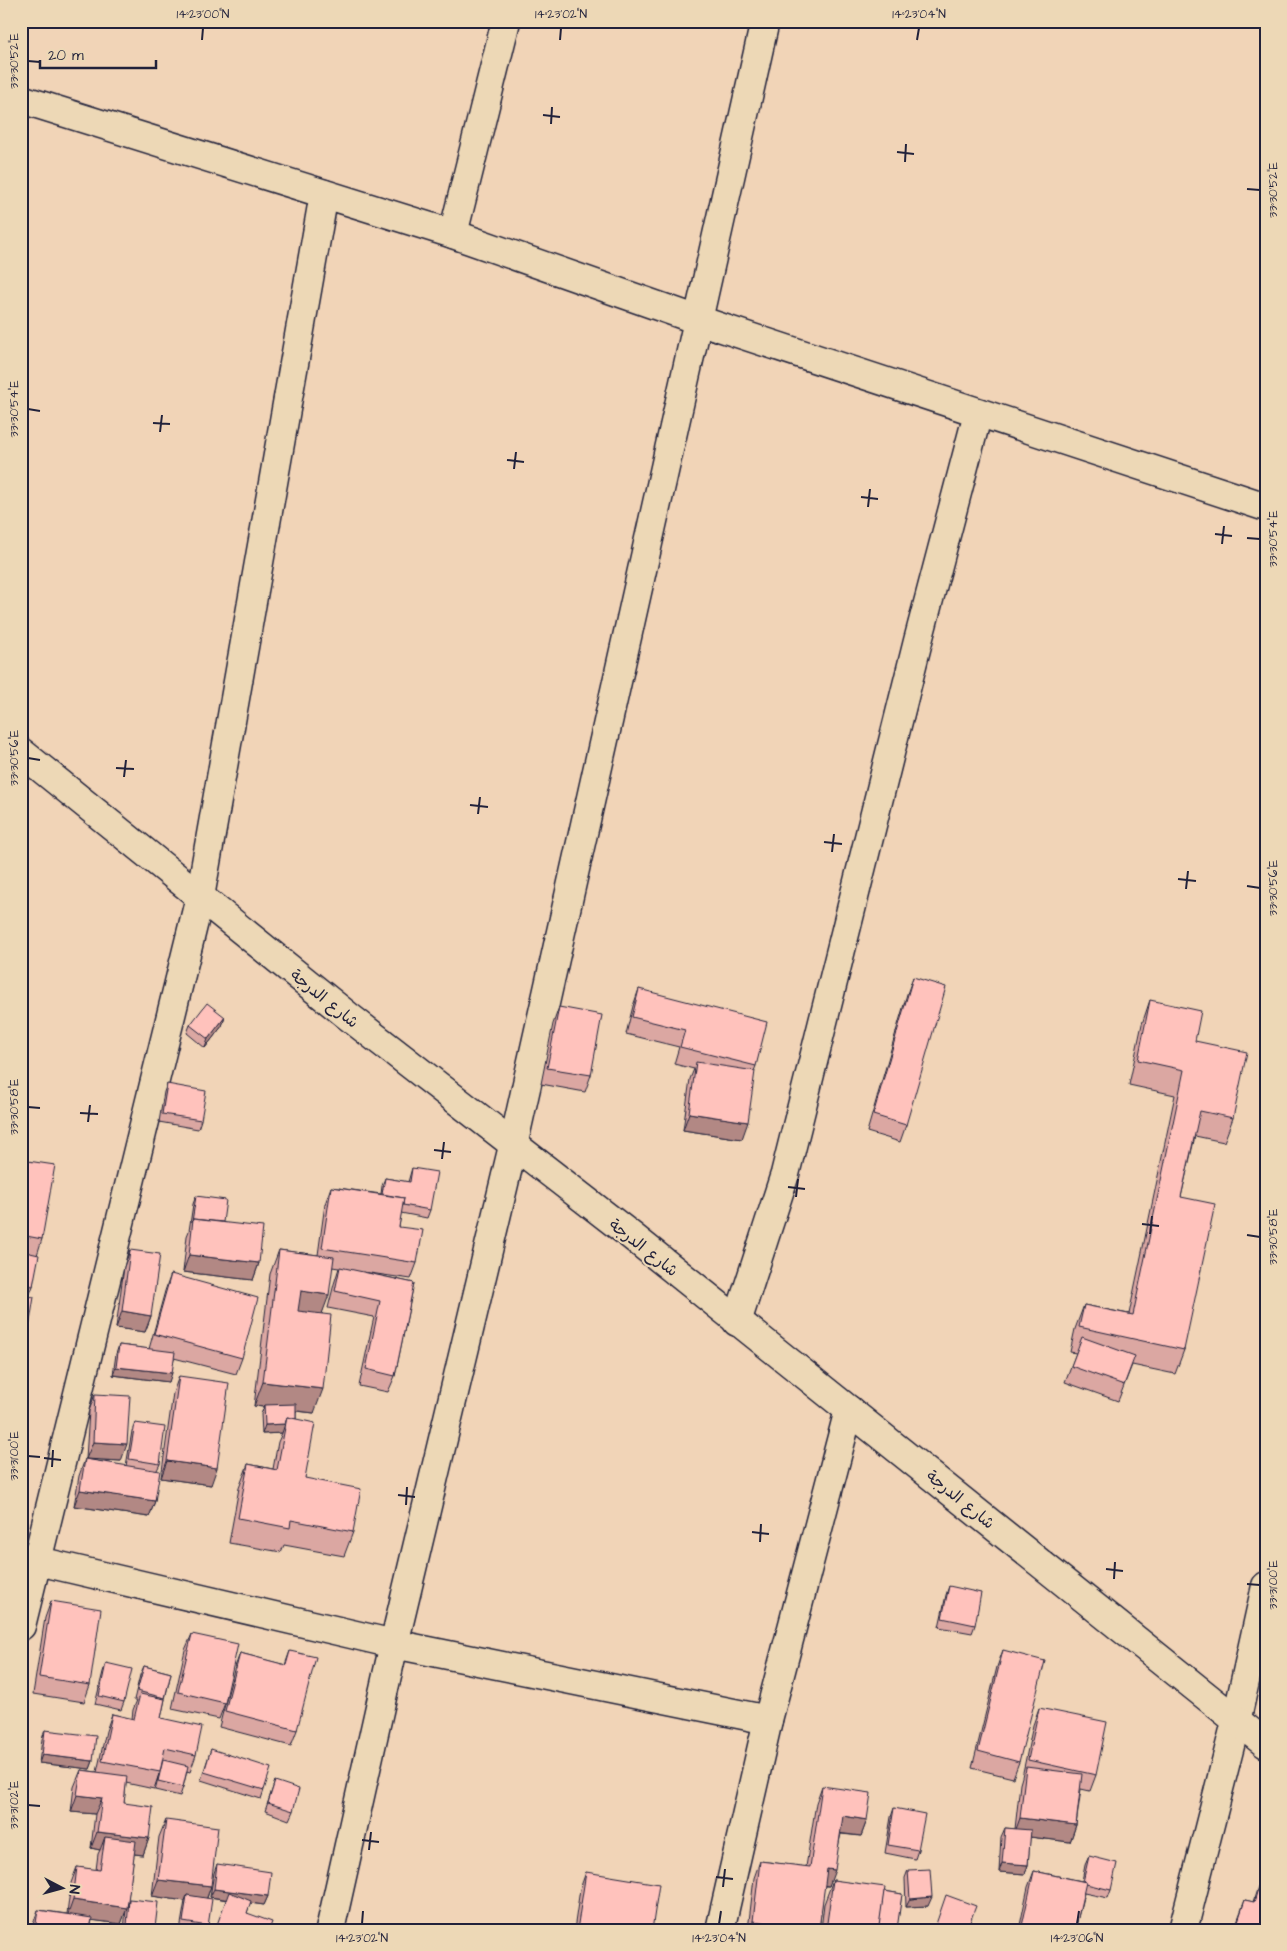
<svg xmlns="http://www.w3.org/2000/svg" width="1287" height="1951" font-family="'Architects Daughter','Playpen Sans Arabic',sans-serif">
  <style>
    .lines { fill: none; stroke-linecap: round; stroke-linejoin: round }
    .minor-casing { stroke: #22223b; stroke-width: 31 }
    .tertiary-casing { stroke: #22223b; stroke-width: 31 }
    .minor { stroke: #edd8b6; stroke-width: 28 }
    .tertiary { stroke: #edd8b6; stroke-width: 28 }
    .wall { fill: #dba7a2; stroke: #22223b }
    .shaded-wall { fill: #b28884; stroke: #22223b }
    .building { fill: #ffc2bc; stroke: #22223b }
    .ticks { fill: none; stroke: #22223b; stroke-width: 2 }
    .labels { text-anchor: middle; stroke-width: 4; stroke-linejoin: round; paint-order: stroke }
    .street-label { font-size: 16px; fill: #22223b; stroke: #edd8b6 }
    .neatline { fill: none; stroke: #22223b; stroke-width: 2 }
    .ticks-label { font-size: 12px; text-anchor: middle; fill: #22223b }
  </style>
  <rect width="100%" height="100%" fill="#f1d4b7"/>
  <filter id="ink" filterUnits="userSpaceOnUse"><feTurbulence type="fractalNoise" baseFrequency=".02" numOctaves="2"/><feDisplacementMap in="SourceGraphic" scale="10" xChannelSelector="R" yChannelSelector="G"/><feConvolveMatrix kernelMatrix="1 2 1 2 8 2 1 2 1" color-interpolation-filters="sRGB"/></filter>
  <g filter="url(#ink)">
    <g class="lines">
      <!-- minor casing -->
      <g class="minor-casing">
        <g id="minor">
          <polyline points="21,99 453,234 698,320 1266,507"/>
          <polyline points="453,234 506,21"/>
          <polyline points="737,1322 785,1174 918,641 978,413"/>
          <polyline points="21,1557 394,1644 768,1720"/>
          <polyline points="21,1626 200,897 324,194"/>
          <polyline points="330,1930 394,1644 513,1146 765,21"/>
          <polyline points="720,1930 768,1720 849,1410"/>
          <polyline points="1183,1930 1236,1722 1266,1586"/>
        </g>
      </g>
      <!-- tertiary casing -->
      <g class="tertiary-casing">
        <polyline id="tertiary" points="21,752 348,1016 633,1237 1266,1744"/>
      </g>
      <!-- minor -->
      <use href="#minor" class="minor"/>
      <!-- tertiary -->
      <use href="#tertiary" class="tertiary"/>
    </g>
    <!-- wall -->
    <g class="wall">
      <polygon points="913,977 906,1125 900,1142 867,1132 907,994"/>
      <polygon points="639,989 756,1066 754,1071 742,1139 683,1130 690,1079 694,1069 674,1064 679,1047 626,1034 633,1006"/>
      <polygon points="1150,1000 1195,1041 1233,1118 1224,1142 1195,1136 1181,1197 1184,1350 1175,1374 1132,1365 1118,1401 1065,1382 1076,1353 1070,1352 1075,1329 1084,1305 1129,1314 1175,1095 1129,1085 1142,1024"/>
      <polygon points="559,1007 591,1075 585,1092 541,1084 553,1024"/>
      <polygon points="225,1017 222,1026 205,1048 187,1033 190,1025"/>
      <polygon points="167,1084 201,1120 198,1129 159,1122 164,1092"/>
      <polygon points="21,1160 42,1239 37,1255 33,1286 29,1296 21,1373"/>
      <polygon points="412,1168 430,1210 427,1218 401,1213 399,1227 417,1263 411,1279 363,1272 414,1283 395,1376 388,1392 359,1386 374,1317 328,1308 334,1284 339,1268 332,1267 322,1314 314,1413 296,1411 296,1419 305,1478 353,1532 344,1556 284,1545 281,1552 229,1543 239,1488 248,1464 273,1469 278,1442 282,1433 262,1434 261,1414 264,1407 254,1406 270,1274 279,1250 318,1255 325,1204 331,1187 381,1194 382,1186 385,1178 408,1182"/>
      <polygon points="196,1196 223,1222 259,1263 253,1280 183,1272 187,1236 189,1231 193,1204"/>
      <polygon points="130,1250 151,1316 145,1332 116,1328 124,1267"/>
      <polygon points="171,1274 242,1358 236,1374 174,1358 169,1382 113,1375 116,1354 119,1345 149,1349 165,1291"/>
      <polygon points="179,1376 211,1485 161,1478 173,1393"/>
      <polygon points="95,1394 121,1461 86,1459 89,1411"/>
      <polygon points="135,1423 160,1464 157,1470 155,1501 149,1517 74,1506 79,1476 85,1459 126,1466 132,1431"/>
      <polygon points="949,1586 975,1625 972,1633 939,1627 946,1595"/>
      <polygon points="51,1601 90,1685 84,1702 33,1694 45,1618"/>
      <polygon points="192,1634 225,1703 219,1719 172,1709 185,1650"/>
      <polygon points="1003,1650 1019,1762 1013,1778 972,1768 997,1667"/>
      <polygon points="290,1651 297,1730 291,1746 219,1727 234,1670 240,1653 285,1665"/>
      <polygon points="106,1663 124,1702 121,1710 95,1704 103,1672"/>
      <polygon points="144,1666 171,1673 165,1699 161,1718 196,1755 190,1772 187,1771 183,1787 180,1796 155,1790 159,1774 154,1789 126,1783 124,1803 149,1838 143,1855 134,1854 127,1906 129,1899 155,1928 155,1930 124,1930 126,1909 121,1924 92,1920 90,1930 31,1930 38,1910 67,1914 71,1883 77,1867 96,1870 98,1854 100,1850 91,1848 95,1814 71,1812 74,1787 81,1770 97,1772 106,1731 112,1714 132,1719 133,1710 137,1700 134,1700 140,1675"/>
      <polygon points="1039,1708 1096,1775 1090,1791 1081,1789 1076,1825 1070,1842 1030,1837 1028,1865 1025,1874 999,1872 1001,1837 1005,1828 1015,1829 1020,1784 1022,1777 1033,1725"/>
      <polygon points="45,1730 93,1761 90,1769 39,1763 42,1739"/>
      <polygon points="211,1749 264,1790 261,1799 201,1780"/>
      <polygon points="275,1781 293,1811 289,1820 265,1811"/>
      <polygon points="822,1786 867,1820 861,1836 841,1834 829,1886 824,1886 819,1930 748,1930 754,1878 760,1861 806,1867 816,1803"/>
      <polygon points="894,1808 918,1850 915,1859 885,1853 891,1817"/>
      <polygon points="166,1820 211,1886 207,1898 208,1926 206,1930 180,1930 185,1901 152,1896 159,1837"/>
      <polygon points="1089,1856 1111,1890 1108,1898 1084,1893 1075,1930 1019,1930 1028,1887 1034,1871 1082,1881 1085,1865"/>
      <polygon points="1266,1861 1266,1930 1234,1930 1245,1900 1253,1902"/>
      <polygon points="217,1864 268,1896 264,1905 250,1903 247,1913 269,1930 227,1900 210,1897 214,1873"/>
      <polygon points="908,1870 928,1906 906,1907 905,1878"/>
      <polygon points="586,1872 652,1930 574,1930 580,1889"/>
      <polygon points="833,1880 884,1891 902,1894 896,1930 821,1930 824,1904"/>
    </g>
    <!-- shaded-wall -->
    <g class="shaded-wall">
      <polygon points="225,1017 222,1026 205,1048 208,1039"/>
      <polygon points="689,1113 748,1122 742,1139 683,1130"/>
      <polygon points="189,1255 259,1263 253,1280 183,1272"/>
      <polygon points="301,1291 329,1295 320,1319 292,1316"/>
      <polygon points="122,1311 151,1316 145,1332 116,1328"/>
      <polygon points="116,1367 172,1373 169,1382 113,1375"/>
      <polygon points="263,1382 323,1389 314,1413 264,1407 264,1405 264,1407 254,1406"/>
      <polygon points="285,1424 282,1433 262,1434 265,1425"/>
      <polygon points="93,1442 127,1444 121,1461 86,1459"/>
      <polygon points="167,1461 217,1468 211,1485 161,1478"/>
      <polygon points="80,1490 155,1501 149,1517 74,1506"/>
      <polygon points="42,1755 93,1761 90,1769 39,1763"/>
      <polygon points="77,1795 102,1798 95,1814 71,1812"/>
      <polygon points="843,1816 867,1820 861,1836 837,1833"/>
      <polygon points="1020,1818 1076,1825 1070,1842 1014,1835"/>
      <polygon points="97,1832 149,1838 143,1855 103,1850 105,1837 100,1850 91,1848"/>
      <polygon points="1002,1863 1028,1865 1025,1874 999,1872"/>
      <polygon points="827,1869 835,1870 829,1886 820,1885"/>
      <polygon points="158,1880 211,1886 205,1903 187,1895 185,1901 152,1896"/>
      <polygon points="214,1889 268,1896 264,1905 210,1897"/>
      <polygon points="932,1897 928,1906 906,1907 910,1899"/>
      <polygon points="73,1900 127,1908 121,1924 67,1917"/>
      <polygon points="753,1921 819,1929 819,1930 749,1930"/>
      <polygon points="127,1926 155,1928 155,1930 126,1930"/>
      <polygon points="879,1926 897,1929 896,1930 878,1930"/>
    </g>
    <!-- building -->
    <g class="building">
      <polygon points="913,977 946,987 906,1125 873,1115"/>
      <polygon points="639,989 767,1022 756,1066 680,1047 685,1030 632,1017"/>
      <polygon points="1150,1000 1201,1011 1195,1041 1247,1052 1233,1118 1200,1111 1181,1197 1215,1204 1184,1350 1079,1327 1084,1305 1133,1315 1184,1070 1138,1060"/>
      <polygon points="207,1003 225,1017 208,1039 190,1025"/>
      <polygon points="559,1007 602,1015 591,1075 547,1068"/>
      <polygon points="696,1062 755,1071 748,1122 689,1113"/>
      <polygon points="167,1084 206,1091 201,1120 162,1114"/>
      <polygon points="21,1160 55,1165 42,1239 21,1235"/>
      <polygon points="412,1168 437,1172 430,1210 403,1205 404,1198 382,1194 385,1178 410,1182"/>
      <polygon points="331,1187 404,1198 399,1227 423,1230 417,1263 322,1248"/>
      <polygon points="196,1196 226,1200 223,1222 193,1219 192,1222"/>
      <polygon points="193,1219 263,1227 259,1263 189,1255"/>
      <polygon points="130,1250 160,1254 151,1316 122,1311"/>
      <polygon points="279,1250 334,1257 329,1295 301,1291 298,1311 331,1315 323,1389 263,1382"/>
      <polygon points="21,1251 39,1255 33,1286 21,1284"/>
      <polygon points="340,1267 414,1283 395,1376 366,1369 380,1301 335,1291"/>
      <polygon points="171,1274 258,1298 242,1358 154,1334"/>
      <polygon points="21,1295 34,1297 22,1371 21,1371"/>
      <polygon points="1082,1337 1135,1356 1124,1385 1071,1366"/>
      <polygon points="119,1345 175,1352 172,1373 116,1367"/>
      <polygon points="179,1376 229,1383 217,1468 167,1461"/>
      <polygon points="95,1394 130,1396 127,1444 93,1442"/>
      <polygon points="296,1404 296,1419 287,1417 285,1424 265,1425 264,1405"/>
      <polygon points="287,1417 315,1423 305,1478 361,1489 353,1532 291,1520 290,1528 238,1518 248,1464 277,1470"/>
      <polygon points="135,1423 165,1427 160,1464 129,1459"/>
      <polygon points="85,1459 160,1471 155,1501 80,1490"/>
      <polygon points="949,1586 981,1593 975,1625 942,1618"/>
      <polygon points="51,1601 101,1609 90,1685 39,1677"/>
      <polygon points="192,1634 238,1644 225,1703 178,1692"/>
      <polygon points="1003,1650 1045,1661 1019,1762 978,1751"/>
      <polygon points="290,1651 316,1657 297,1730 225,1711 240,1653 286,1665"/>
      <polygon points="106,1663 132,1669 124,1702 99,1696"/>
      <polygon points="144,1666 171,1673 165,1698 137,1691"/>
      <polygon points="140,1694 165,1699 161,1718 202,1727 196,1755 165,1748 160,1772 102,1761 112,1714 134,1719"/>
      <polygon points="1039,1708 1107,1722 1096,1775 1028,1760"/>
      <polygon points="45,1730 96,1736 93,1761 42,1755"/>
      <polygon points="211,1749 271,1768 264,1790 204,1772"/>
      <polygon points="163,1760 188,1766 183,1787 158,1781"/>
      <polygon points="1026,1767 1082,1774 1076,1825 1020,1818"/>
      <polygon points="81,1770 127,1776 124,1803 153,1807 149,1838 97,1832 102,1798 77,1795"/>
      <polygon points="275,1781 299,1789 293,1811 268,1803"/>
      <polygon points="822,1786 871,1793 867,1820 843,1816 835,1870 827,1869 819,1929 753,1921 760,1861 810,1867"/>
      <polygon points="894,1808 925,1814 918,1850 888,1845"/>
      <polygon points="166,1820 218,1827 211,1886 158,1880"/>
      <polygon points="1005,1828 1031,1830 1028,1865 1002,1863"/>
      <polygon points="105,1837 136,1841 127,1908 73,1900 77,1867 100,1870"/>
      <polygon points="1089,1856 1117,1863 1111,1890 1086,1884 1086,1882 1083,1882"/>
      <polygon points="1266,1863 1266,1930 1235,1930 1245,1900 1254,1902"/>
      <polygon points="217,1864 271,1872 268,1896 214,1889"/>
      <polygon points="930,1869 932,1897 910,1899 908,1870"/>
      <polygon points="1034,1871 1086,1882 1075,1930 1040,1930 1022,1926"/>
      <polygon points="586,1872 659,1884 652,1930 577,1930"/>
      <polygon points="833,1880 885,1887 879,1930 826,1930"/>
      <polygon points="884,1891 902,1894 897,1929 879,1926"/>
      <polygon points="229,1892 251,1901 247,1913 272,1922 269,1930 215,1930"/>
      <polygon points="187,1895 212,1899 208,1926 183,1922"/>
      <polygon points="946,1895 976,1906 967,1930 934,1930"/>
      <polygon points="129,1899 158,1902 155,1928 127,1926"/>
      <polygon points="38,1910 92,1918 90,1930 35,1930"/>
    </g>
  </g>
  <!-- ticks -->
  <path class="ticks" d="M202 40 203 28M560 40 561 28M917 40 919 28M28 61 40 62M543 115 560 117M551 124 552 107M897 152 914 154M905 162 906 144M1247 189 1260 190M28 409 40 411M153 423 170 424M160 432 162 415M507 460 524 462M514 469 516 452M861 497 878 499M868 507 870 489M1215 534 1232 536M1247 538 1260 539M1222 544 1224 526M28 758 40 760M116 768 134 769M124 777 126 760M470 805 488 807M478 814 480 797M824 842 842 844M832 852 834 834M1178 879 1196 881M1247 886 1260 888M1186 889 1188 871M28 1107 40 1108M80 1113 98 1114M88 1122 90 1105M434 1150 451 1152M442 1159 444 1142M788 1187 805 1189M796 1197 798 1179M1142 1224 1159 1226M1150 1234 1152 1216M1247 1235 1260 1237M28 1456 40 1457M44 1458 61 1460M52 1467 53 1450M398 1495 415 1497M406 1505 407 1487M752 1532 769 1534M760 1542 761 1524M1106 1569 1123 1571M1114 1579 1115 1562M1247 1584 1260 1585M28 1805 40 1806M362 1840 379 1842M369 1850 371 1832M716 1877 733 1879M723 1887 725 1869M362 1924 363 1911M719 1924 721 1911M1077 1924 1079 1911"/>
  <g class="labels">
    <!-- street labels -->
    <g class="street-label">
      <text transform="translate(325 998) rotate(39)" y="6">شارع الدرجة</text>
      <text transform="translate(644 1247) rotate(38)" y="6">شارع الدرجة</text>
      <text transform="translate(961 1499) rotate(39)" y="6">شارع الدرجة</text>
    </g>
  </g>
  <!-- margin -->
  <rect width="1287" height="1951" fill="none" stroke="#edd8b6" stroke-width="55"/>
  <!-- north arrow -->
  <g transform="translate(62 1888) rotate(96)" stroke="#edd8b6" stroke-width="4" paint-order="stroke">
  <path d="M0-4L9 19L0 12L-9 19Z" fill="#22223b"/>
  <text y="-8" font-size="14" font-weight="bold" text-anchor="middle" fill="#22223b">N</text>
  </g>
  <!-- scale -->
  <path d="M40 60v8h116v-8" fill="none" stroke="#22223b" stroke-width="2.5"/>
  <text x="48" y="60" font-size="15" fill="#22223b" stroke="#edd8b6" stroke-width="4" paint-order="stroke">20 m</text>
  <rect x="28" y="28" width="1232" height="1896" class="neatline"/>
  <g class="ticks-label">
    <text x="203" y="18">14°23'00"N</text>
    <text x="561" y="18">14°23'02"N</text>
    <text x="919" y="18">14°23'04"N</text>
    <text transform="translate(14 61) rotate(-90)" y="4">33°30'52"E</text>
    <text transform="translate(1273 190) rotate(-90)" y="4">33°30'52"E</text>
    <text transform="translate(14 409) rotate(-90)" y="4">33°30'54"E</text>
    <text transform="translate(1273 539) rotate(-90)" y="4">33°30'54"E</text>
    <text transform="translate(14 758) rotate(-90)" y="4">33°30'56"E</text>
    <text transform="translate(1273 888) rotate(-90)" y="4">33°30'56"E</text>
    <text transform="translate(14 1107) rotate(-90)" y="4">33°30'58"E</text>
    <text transform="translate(1273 1237) rotate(-90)" y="4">33°30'58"E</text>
    <text transform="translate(14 1456) rotate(-90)" y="4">33°31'00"E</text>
    <text transform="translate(1273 1585) rotate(-90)" y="4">33°31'00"E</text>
    <text transform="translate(14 1805) rotate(-90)" y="4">33°31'02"E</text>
    <text x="362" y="1942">14°23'02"N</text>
    <text x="719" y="1942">14°23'04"N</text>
    <text x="1077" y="1942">14°23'06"N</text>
  </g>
</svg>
